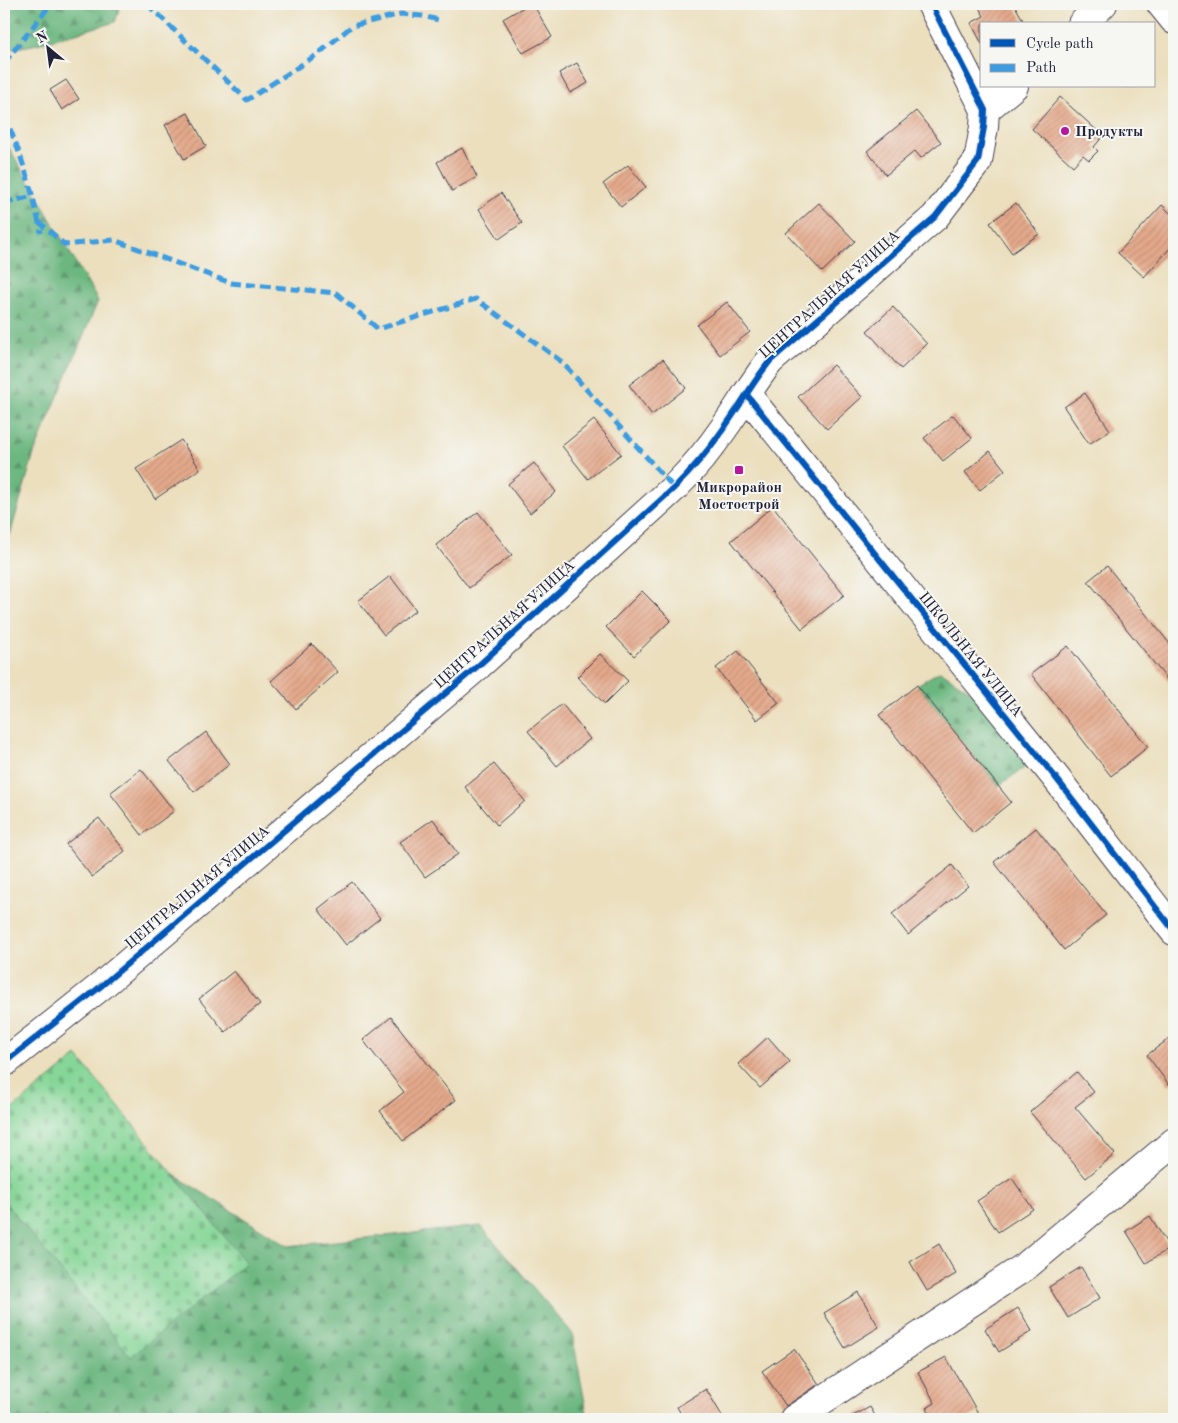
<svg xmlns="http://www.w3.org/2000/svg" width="1178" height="1423" font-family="'Old Standard TT',serif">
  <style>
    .forest { fill: url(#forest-firs); stroke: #476c5e }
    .cemetery { fill: url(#cemetery-stones); stroke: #547c69 }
    .building { fill: url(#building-hatch) }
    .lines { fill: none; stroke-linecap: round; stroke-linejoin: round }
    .minor-casing { stroke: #403e4f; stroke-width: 30 }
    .minor { stroke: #fff; stroke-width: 28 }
    .quiet { stroke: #3c9ce2; stroke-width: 5; stroke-dasharray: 10 5; stroke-linecap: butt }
    .cycleway-casing { stroke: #f6f6f2; stroke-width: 9 }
    .cycleway { stroke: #0057b8; stroke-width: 6 }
    .poi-dot { fill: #b5179e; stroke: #f6f6f2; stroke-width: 2 }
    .labels { text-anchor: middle; stroke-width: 4; stroke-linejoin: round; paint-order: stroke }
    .poi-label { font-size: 15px; font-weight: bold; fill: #22223b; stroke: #f6f6f2; text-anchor: start }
    .street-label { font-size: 15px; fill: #22223b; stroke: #f6f6f2 }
  </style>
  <defs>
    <pattern id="forest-firs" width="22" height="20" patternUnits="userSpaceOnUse" patternTransform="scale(1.25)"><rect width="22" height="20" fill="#6cb780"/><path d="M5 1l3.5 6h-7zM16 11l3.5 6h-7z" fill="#58946a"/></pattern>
    <pattern id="cemetery-stones" width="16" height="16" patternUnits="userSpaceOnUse" patternTransform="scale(1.25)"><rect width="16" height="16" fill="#85d697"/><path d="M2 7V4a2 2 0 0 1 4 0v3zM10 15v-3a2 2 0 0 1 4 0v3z" fill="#73b783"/></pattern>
    <pattern id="building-hatch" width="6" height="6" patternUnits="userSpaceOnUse" patternTransform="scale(1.25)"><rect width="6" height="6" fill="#e4a98b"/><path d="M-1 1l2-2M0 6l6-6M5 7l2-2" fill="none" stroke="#c39179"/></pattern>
  </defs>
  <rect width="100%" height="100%" fill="#f6f6f2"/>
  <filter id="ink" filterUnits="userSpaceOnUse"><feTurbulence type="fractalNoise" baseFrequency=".02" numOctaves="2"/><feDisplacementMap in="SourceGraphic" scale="10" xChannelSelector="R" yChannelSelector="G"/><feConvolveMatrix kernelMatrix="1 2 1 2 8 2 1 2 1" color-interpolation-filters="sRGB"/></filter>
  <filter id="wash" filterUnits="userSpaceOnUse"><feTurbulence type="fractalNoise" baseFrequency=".0096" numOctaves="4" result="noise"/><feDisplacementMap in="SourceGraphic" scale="20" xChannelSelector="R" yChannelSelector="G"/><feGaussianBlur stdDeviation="1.12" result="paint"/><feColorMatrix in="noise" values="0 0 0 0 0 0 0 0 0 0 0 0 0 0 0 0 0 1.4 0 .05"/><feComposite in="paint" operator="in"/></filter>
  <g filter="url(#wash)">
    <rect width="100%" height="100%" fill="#ebdfbe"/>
    <!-- forest -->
    <g class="forest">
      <polygon points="4,4 121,4 115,22 33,45 4,50"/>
      <polygon points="4,139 98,301 34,453 10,535 4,535"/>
      <polygon points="940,671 981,698 1027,766 998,786 917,685"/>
      <polygon points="147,1158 288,1246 481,1226 572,1333 588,1419 4,1419 4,1174"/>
    </g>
    <!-- cemetery -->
    <polygon class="cemetery" points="77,1056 246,1263 131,1357 4,1201 4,1116"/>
    <g id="blocks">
      <!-- building -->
      <g class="building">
        <polygon points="529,4 533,4 552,37 523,53 503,19"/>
        <polygon points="977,4 1014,4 1025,24 982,24 982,44 971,23 984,16"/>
        <polygon points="577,63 588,83 570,93 559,73"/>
        <polygon points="66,80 79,99 62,110 50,90"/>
        <polygon points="1060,97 1103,136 1094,147 1098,151 1089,160 1083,155 1073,166 1032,129"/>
        <polygon points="916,111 941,142 921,158 915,151 886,175 867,151"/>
        <polygon points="188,113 206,146 184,159 165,125"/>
        <polygon points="462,148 477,177 452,191 437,162"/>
        <polygon points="628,165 646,187 621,207 603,184"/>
        <polygon points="501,193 522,223 499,239 479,209"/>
        <polygon points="819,203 855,241 822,272 786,233"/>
        <polygon points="1016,203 1039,234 1012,253 990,223"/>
        <polygon points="1162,205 1174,217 1174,244 1144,277 1118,253"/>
        <polygon points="727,302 750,332 720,355 697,325"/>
        <polygon points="893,307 927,344 901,369 867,331"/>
        <polygon points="663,359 686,388 652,415 629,385"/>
        <polygon points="833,365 862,397 827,429 798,397"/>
        <polygon points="1085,393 1110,430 1089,444 1064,407"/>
        <polygon points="953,415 972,438 943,461 924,438"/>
        <polygon points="594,420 621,454 588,479 562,446"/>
        <polygon points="181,440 200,469 155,499 136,469"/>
        <polygon points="990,451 1005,470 980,490 965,472"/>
        <polygon points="534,463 556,492 530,513 508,484"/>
        <polygon points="773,506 844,595 802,629 731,541"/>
        <polygon points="478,512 512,555 469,588 436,545"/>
        <polygon points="1107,566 1174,649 1174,688 1088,581"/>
        <polygon points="390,576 416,610 384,635 358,601"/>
        <polygon points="642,591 671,620 634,656 606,627"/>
        <polygon points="312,644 338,672 296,709 271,681"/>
        <polygon points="1068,646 1148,747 1111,776 1031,674"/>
        <polygon points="738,651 779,703 757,720 716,668"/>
        <polygon points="600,654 628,681 605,704 577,677"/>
        <polygon points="917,685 1011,802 973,833 879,715"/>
        <polygon points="562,704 590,739 557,766 528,731"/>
        <polygon points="206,732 230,764 194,792 169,761"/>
        <polygon points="494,764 525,801 497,825 465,787"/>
        <polygon points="141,769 174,811 142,835 110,793"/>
        <polygon points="99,818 125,851 92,877 66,844"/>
        <polygon points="433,819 458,854 425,877 400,842"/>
        <polygon points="1036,828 1106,915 1064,950 994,862"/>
        <polygon points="952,865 968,886 908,935 892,914"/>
        <polygon points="352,882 380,918 346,945 318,909"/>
        <polygon points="234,971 260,1004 225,1032 199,999"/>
        <polygon points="391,1017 456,1100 403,1141 380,1111 404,1092 363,1040"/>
        <polygon points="1174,1035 1174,1081 1169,1085 1147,1055"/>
        <polygon points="768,1037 790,1062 760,1088 738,1064"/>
        <polygon points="1077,1072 1094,1092 1075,1107 1115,1154 1086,1178 1030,1112"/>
        <polygon points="1012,1178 1033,1209 998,1232 977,1201"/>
        <polygon points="1150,1216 1170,1248 1146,1263 1126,1231"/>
        <polygon points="939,1244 956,1274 927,1291 910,1262"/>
        <polygon points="1081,1267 1100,1298 1068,1318 1049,1287"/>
        <polygon points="858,1292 879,1327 845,1348 824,1313"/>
        <polygon points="1018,1308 1032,1331 999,1352 985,1329"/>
        <polygon points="794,1349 819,1384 786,1406 762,1371"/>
        <polygon points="946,1357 978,1413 966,1419 933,1419 927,1408 935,1403 918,1372"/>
        <polygon points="706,1389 724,1419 684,1419 677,1407"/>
        <polygon points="870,1407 877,1419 847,1419"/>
      </g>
    </g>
  </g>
  <g filter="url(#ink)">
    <use href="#blocks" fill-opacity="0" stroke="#403e4f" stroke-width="1"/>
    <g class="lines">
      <!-- minor casing -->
      <g class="minor-casing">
        <g id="minor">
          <polyline points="1161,4 1174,20"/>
          <polyline points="1082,24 1103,4"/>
          <polyline points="985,110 1014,86"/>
          <polyline points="747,395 1056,778 1174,931"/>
          <path d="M4 1063 100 987 479 665 674 488C693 469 709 450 724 428 740 406 753 382 770 361L935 217 978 161 984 127 985 110 931 4"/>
          <polyline points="794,1419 1026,1266 1174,1142"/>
        </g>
      </g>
      <!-- minor -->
      <use href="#minor" class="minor"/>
      <!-- quiet -->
      <g class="quiet">
        <polyline points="147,4 247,100 318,54 352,26 401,14 422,16 439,20"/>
        <polyline points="4,63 51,4"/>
        <path d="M4 115C21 153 33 192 41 233"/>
        <polyline points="4,203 33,196"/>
        <polyline points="38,221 65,245 114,240 231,283 336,293 378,329 476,299 562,362 674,488"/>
      </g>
      <!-- cycleway casing -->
      <g class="cycleway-casing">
        <g id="cycleway">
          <polyline points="747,395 1056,778 1174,931"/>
          <path d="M4 1063 100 987 479 665 674 488C693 469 709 450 724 428 740 406 753 382 770 361L935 217 978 161 984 127 985 110 931 4"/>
        </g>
      </g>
      <!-- cycleway -->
      <use href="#cycleway" class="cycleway"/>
    </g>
  </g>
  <!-- markers -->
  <g class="poi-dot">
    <circle cx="1065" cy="131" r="5"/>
    <rect x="734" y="465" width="10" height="10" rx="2.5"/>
  </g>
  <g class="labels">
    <!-- poi labels -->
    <g class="poi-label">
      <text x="1075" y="136">Продукты</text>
      <text x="739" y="492" text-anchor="middle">Микрорайон<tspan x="739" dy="17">Мостострой</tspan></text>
    </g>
    <!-- street labels -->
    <g class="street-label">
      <text transform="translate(829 294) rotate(-42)" y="5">ЦЕНТРАЛЬНАЯ УЛИЦА</text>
      <text transform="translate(504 624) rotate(-42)" y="5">ЦЕНТРАЛЬНАЯ УЛИЦА</text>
      <text transform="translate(971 654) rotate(51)" y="5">ШКОЛЬНАЯ УЛИЦА</text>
      <text transform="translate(197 887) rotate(-40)" y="5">ЦЕНТРАЛЬНАЯ УЛИЦА</text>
    </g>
  </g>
  <!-- margin -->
  <rect width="1178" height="1423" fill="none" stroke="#f6f6f2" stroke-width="20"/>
  <!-- legend -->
  <rect x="980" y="22" width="175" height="65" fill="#f6f6f2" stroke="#a1a1a9"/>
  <rect x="990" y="39" width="25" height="8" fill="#0057b8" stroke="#a1a1a9"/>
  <text x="1026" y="48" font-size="15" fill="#22223b">Cycle path</text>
  <rect x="990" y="64" width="25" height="8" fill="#3c9ce2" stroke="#a1a1a9"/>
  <text x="1026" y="72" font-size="15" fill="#22223b">Path</text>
  <!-- north arrow -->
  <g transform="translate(48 48) rotate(331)" stroke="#f6f6f2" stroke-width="4" paint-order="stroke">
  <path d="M0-4L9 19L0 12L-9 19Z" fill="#22223b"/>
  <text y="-8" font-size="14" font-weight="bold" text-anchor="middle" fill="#22223b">N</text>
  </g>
</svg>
